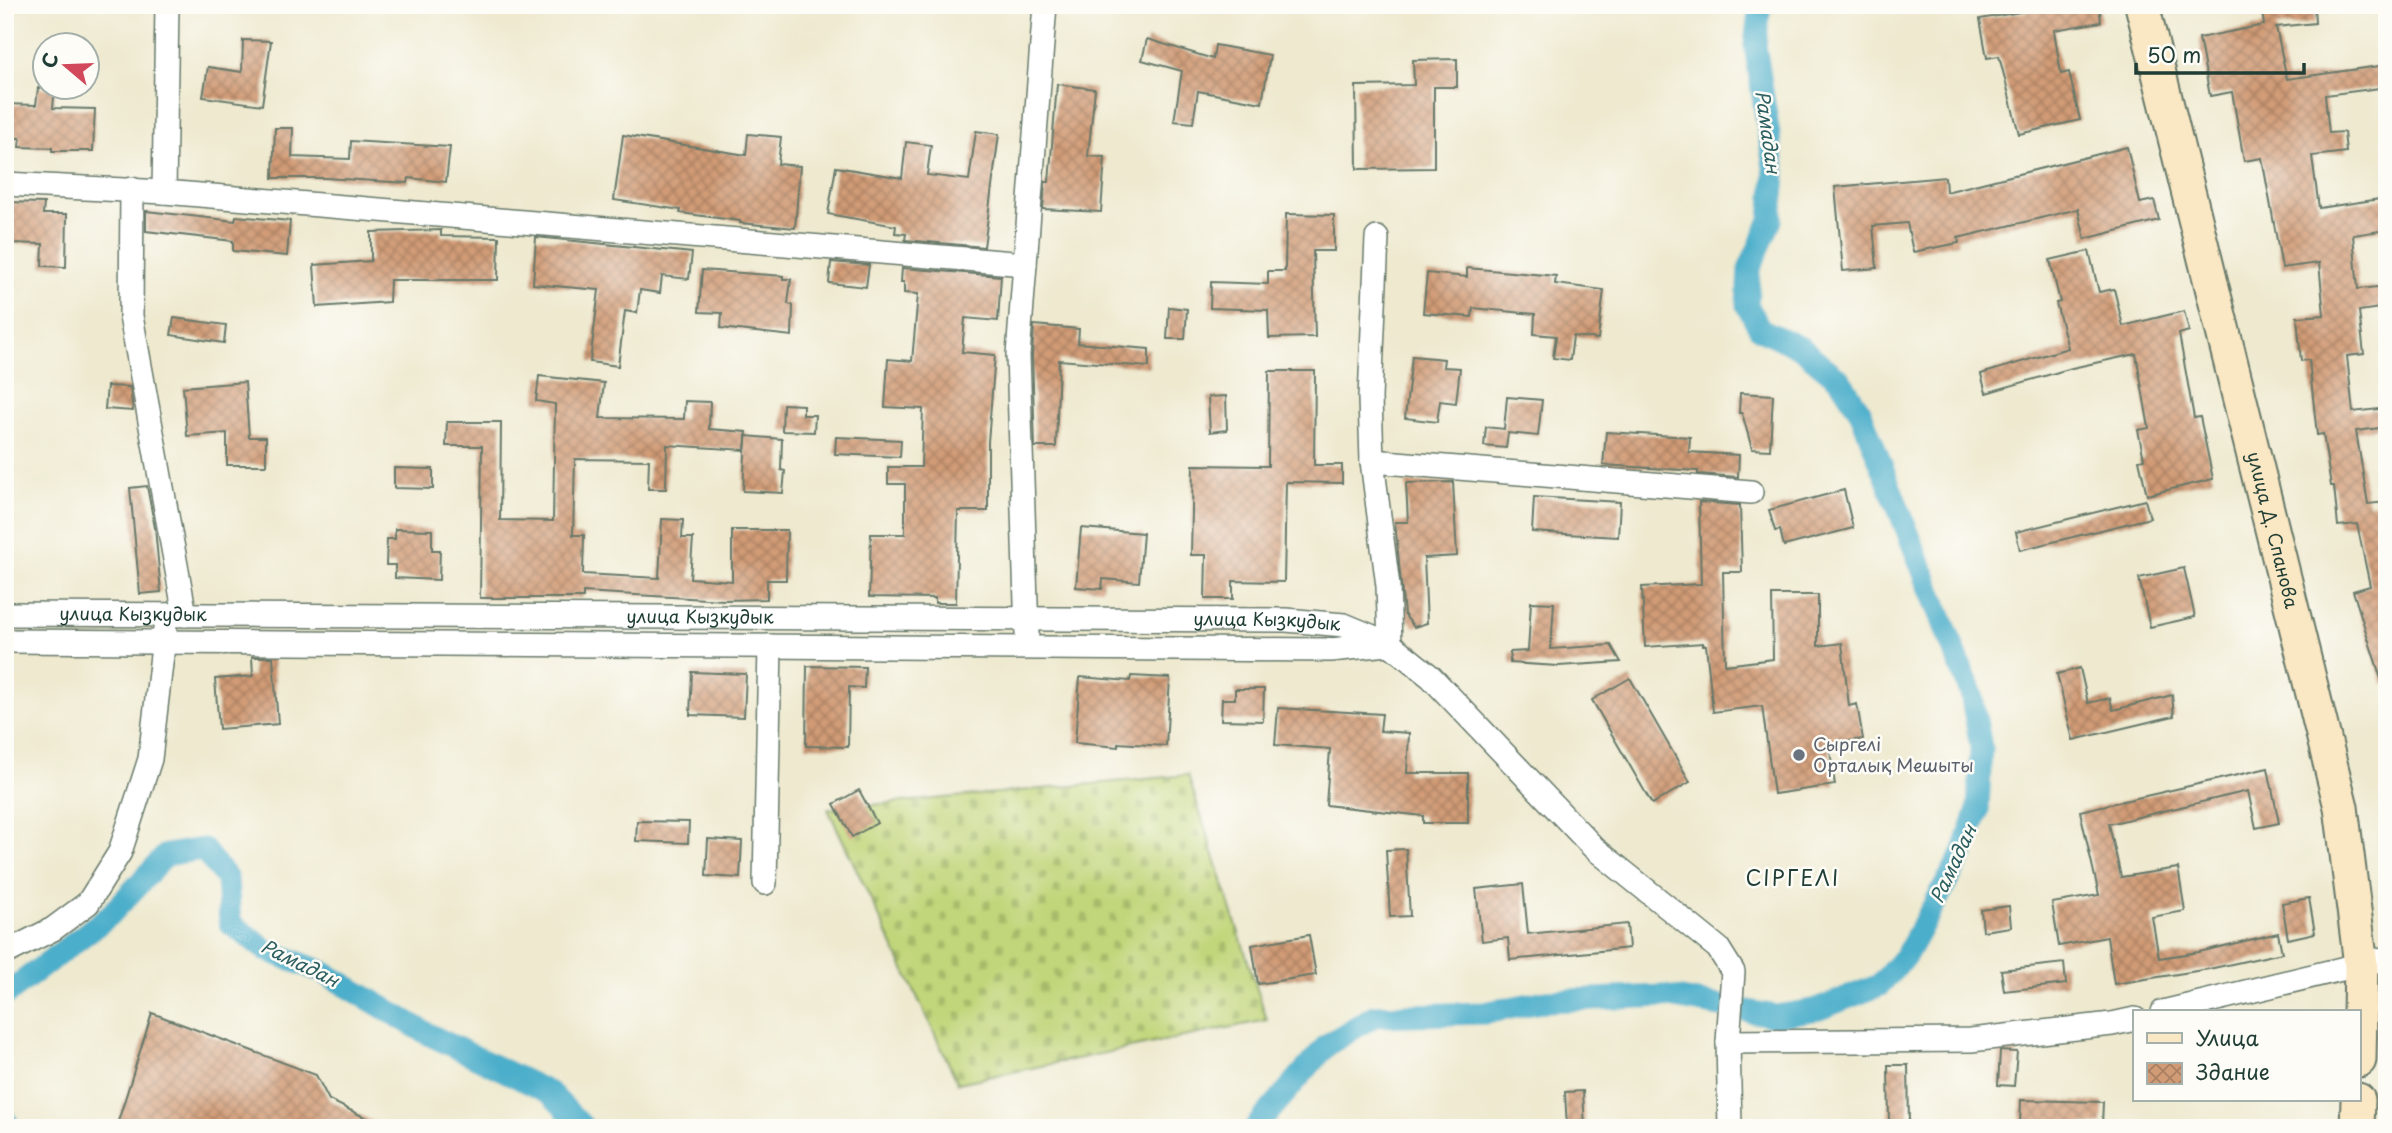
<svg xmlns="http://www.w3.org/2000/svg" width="2392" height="1133" font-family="'Playpen Sans',sans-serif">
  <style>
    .cemetery { fill: url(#cemetery-stones); stroke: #708a57; stroke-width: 2 }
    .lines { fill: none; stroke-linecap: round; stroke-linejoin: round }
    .canal { stroke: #4baeca; stroke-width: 23 }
    .building { fill: url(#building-cross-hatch) }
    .minor-casing { stroke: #67796a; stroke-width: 26 }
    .secondary-casing { stroke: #67796a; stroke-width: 37 }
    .minor { stroke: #fff; stroke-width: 23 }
    .secondary { stroke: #fae7c3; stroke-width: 33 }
    .worship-dot { fill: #6b7280; stroke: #fdfcf7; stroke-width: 2.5 }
    .labels { text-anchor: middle; stroke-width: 5; stroke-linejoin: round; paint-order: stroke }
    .street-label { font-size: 18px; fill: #1f3d34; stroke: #fdfcf7 }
    .worship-label { font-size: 18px; fill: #5b616d; stroke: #fdfcf7; text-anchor: start }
    .water-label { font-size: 19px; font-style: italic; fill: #2c5f61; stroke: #fdfcf7 }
    .quarter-label { font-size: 21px; letter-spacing: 2px; fill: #1f3d34; stroke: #fdfcf7 }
  </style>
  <defs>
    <pattern id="cemetery-stones" width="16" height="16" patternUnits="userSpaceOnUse" patternTransform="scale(1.75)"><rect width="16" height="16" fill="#c1d67a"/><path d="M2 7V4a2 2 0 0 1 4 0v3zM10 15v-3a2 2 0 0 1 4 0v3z" fill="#a5b96a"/></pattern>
    <pattern id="building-cross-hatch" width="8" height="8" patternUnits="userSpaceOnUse" patternTransform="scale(1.75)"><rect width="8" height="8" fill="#d19b76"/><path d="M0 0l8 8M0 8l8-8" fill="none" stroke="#a98062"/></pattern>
  </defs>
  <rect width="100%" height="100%" fill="#fdfcf7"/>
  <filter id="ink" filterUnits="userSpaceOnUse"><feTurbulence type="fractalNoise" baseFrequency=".0143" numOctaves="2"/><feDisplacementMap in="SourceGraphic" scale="14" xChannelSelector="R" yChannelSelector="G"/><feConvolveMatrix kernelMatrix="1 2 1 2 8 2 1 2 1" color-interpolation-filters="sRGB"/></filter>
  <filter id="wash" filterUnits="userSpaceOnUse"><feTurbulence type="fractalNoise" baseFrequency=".00686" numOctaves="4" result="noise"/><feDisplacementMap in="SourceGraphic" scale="28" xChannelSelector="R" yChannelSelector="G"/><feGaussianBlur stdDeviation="1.57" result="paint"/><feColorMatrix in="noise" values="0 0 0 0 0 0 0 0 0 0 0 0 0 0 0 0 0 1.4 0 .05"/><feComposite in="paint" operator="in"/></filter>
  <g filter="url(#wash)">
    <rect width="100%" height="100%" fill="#eee9cf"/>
    <!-- cemetery -->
    <polygon class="cemetery" points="1188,775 1267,1020 958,1083 828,809"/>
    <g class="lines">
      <!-- canal -->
      <g class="canal">
        <polyline points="5,995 110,915 166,855 203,849 227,879 230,923 266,950 323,972 428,1034 550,1093 584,1128"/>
        <polyline points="5,1120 10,1128"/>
        <polyline points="1255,1128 1327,1045 1374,1016 1484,1013 1546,1001 1664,996 1776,1016 1819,1009 1880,985 1906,955 1963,853 1978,810 1981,747 1971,693 1860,411 1840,380 1801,348 1760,329 1747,305 1749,270 1771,220 1775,174 1755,45 1760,5"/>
      </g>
    </g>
    <g id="blocks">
      <!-- building -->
      <g class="building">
        <polygon points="2061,5 2099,5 2101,22 2054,30 2061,74 2069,72 2080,120 2019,134 1999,56 1987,58 1980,19"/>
        <polygon points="2261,5 2314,5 2315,23 2276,27 2287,79 2387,65 2387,87 2325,95 2329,133 2344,132 2346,152 2312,156 2319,208 2387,198 2387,230 2353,235 2358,289 2387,286 2387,307 2359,311 2364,354 2347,356 2353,412 2387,408 2387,427 2356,431 2368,504 2387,502 2387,684 2383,685 2353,591 2370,586 2357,524 2338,526 2334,486 2331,486 2323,434 2317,435 2309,360 2301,361 2297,317 2324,315 2319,263 2282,268 2262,158 2244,161 2232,92 2210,96 2199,38 2264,25"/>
        <polygon points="1147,39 1213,59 1215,45 1270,55 1262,103 1198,91 1193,123 1174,121 1182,71 1142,60"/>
        <polygon points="243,40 271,41 262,105 203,97 208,67 242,72"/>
        <polygon points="1457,59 1457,87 1434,87 1434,168 1357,169 1356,86 1414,85 1413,60"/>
        <polygon points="1057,84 1095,89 1088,156 1105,157 1101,212 1043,209 1045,182 1049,182"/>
        <polygon points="38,88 55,88 53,108 95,109 93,151 52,151 52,148 19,147 20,138 5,138 5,104 36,105"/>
        <polygon points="275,128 293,128 292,157 350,159 351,141 450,147 446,182 409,178 408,183 325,178 273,178"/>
        <polygon points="976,131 999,134 984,247 905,240 906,234 895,233 896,226 828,214 836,167 902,178 906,142 931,145 927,175 969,180"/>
        <polygon points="748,134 781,137 778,164 800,166 795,228 740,223 740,221 680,213 681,210 614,200 623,135 746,155"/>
        <polygon points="2127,147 2140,203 2154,200 2159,220 2085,239 2078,209 1958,238 1959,243 1913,252 1907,223 1873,226 1877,268 1843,271 1835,187 1945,177 1946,192"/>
        <polygon points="5,202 44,203 43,214 67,214 66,267 42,266 43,244 5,243"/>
        <polygon points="146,211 235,221 236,216 290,221 287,256 233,251 233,241 146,231"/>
        <polygon points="1286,214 1334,215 1334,251 1313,251 1315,337 1269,338 1268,310 1210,308 1211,282 1268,284 1268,271 1285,271"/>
        <polygon points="441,230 441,236 499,237 498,280 390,280 389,302 317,307 314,265 371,261 371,232"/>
        <polygon points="536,237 692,253 689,279 662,276 660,293 640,290 637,313 625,311 618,366 590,362 599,290 533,284"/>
        <polygon points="2089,251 2099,292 2114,289 2123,326 2184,311 2189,331 2179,334 2194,418 2200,417 2213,479 2147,495 2139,460 2144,459 2138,430 2149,428 2136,354 2072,368 1986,393 1981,374 2068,348 2056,303 2060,302 2050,260"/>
        <polygon points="831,262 869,265 866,287 829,283"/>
        <polygon points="902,268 1001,276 998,321 965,318 962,352 995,355 988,442 988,511 958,511 956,603 935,603 935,598 869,597 871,534 905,534 905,484 888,484 888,467 921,467 923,409 885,407 888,359 912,361 918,294 904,293 904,282 901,282"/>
        <polygon points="1467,268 1556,276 1555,284 1604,290 1598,339 1573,336 1570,360 1553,358 1556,336 1534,334 1535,314 1473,308 1472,317 1423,313 1427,273 1467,277"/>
        <polygon points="702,270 783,276 783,279 791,279 788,304 793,305 792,336 721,328 722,313 699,312"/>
        <polygon points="1169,307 1187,309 1185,339 1167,339"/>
        <polygon points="174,318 226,325 224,343 171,335"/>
        <polygon points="1034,325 1079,329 1078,343 1149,349 1149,367 1059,360 1056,447 1035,447 1032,355"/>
        <polygon points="1412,356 1444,359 1443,367 1460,368 1456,403 1440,401 1437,422 1405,418"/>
        <polygon points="1269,371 1315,371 1314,465 1342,465 1342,483 1286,482 1284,582 1233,581 1233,599 1205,599 1206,555 1191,555 1193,465 1268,466"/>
        <polygon points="539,376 604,383 600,418 684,419 685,401 710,402 709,429 747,432 745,450 667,445 666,489 648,489 649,460 575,459 573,535 584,535 583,574 659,578 662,519 683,520 682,538 693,538 690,578 732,581 732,530 787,530 786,580 767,580 767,599 724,600 583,592 583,598 480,598 482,446 446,446 447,422 501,422 500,520 553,521 555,404 536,401"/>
        <polygon points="245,382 249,437 266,437 266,465 227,465 227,433 187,436 183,387"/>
        <polygon points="107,386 130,387 133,411 105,409"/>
        <polygon points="1740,393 1773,395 1770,450 1752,449 1742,413 1739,413"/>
        <polygon points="1226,396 1227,430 1210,432 1208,397"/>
        <polygon points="1507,397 1542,400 1538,436 1508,433 1506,448 1484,446 1486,427 1504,429"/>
        <polygon points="783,404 803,405 803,415 815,415 814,432 782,431"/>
        <polygon points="1606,432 1690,437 1689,452 1739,455 1738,477 1698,474 1698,471 1603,465"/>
        <polygon points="746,436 782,439 781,470 785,471 783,493 743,491"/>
        <polygon points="836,437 901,440 900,457 835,454"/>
        <polygon points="394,468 433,469 433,489 394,488"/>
        <polygon points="1453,482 1457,556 1424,558 1427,623 1414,627 1404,614 1395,522 1408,522 1406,483"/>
        <polygon points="147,486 155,528 161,592 140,594 130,488"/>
        <polygon points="1844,490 1853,528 1784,546 1780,530 1775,531 1769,510"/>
        <polygon points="1534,497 1620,502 1618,537 1532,532"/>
        <polygon points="2145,500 2150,518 2020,550 2016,532"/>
        <polygon points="1699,502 1740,505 1742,572 1723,572 1725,665 1773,659 1772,595 1818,595 1818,646 1842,643 1849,706 1857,704 1863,739 1829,744 1835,785 1774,794 1762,706 1713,712 1706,645 1703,645 1703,643 1645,647 1642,587 1701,584"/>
        <polygon points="1081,528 1143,533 1139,582 1103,579 1102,589 1076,587"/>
        <polygon points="395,529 432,530 432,550 440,550 439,580 395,578 395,565 386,565 387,539 395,539"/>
        <polygon points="2184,568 2195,617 2150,627 2139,578"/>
        <polygon points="1531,602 1554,603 1551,649 1611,645 1621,662 1558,666 1510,663 1510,652 1528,651"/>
        <polygon points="252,657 273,657 278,724 219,729 215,679 253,676"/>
        <polygon points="807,666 865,667 864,688 849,687 848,747 806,746"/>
        <polygon points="2080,668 2088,703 2110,698 2113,710 2172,695 2174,716 2073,740 2057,674"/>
        <polygon points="692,672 746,674 744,717 690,715"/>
        <polygon points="1131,676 1170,678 1166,746 1118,743 1118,747 1075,743 1080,677 1130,681"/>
        <polygon points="1630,678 1690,782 1652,804 1592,700"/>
        <polygon points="1235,689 1264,689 1263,721 1221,720 1222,699 1235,699"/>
        <polygon points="1278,708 1382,714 1380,731 1409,733 1407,773 1468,773 1468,823 1423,823 1423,816 1326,805 1330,749 1275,745"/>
        <polygon points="2268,768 2279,823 2256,828 2248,791 2109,824 2121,877 2178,868 2185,911 2152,917 2159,958 2199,952 2278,933 2282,953 2209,969 2114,984 2107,937 2059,946 2052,903 2099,895 2080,811"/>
        <polygon points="859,790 877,823 852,837 834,804"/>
        <polygon points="637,821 689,822 688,843 636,841"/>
        <polygon points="708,839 742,841 740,878 706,876"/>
        <polygon points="1406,849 1410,916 1390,917 1386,850"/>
        <polygon points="1523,884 1528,934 1627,924 1629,948 1510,960 1508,938 1482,941 1476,889"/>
        <polygon points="2309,898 2315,933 2288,939 2282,903"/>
        <polygon points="2009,906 2011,927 1983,931 1981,910"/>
        <polygon points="1309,935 1316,975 1258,984 1252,945"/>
        <polygon points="2064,963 2066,984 2004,991 2001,970"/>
        <polygon points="152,1013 316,1075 329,1100 387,1128 116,1128"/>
        <polygon points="2000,1051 2017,1052 2014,1086 1998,1085"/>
        <polygon points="1888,1065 1908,1065 1909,1124 1889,1124"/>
        <polygon points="1583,1091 1585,1128 1567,1128 1565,1092"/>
        <polygon points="2021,1100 2103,1102 2102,1125 2020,1123"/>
      </g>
    </g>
  </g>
  <g filter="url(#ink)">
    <use href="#blocks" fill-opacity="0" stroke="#67796a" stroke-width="2"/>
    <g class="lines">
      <!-- minor casing -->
      <g class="minor-casing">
        <g id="minor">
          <polyline points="5,184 164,192 1025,264"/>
          <polyline points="132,189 131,316 185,615"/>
          <polyline points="164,192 167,5"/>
          <polyline points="1377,238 1370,398 1372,461 1388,586 1390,644"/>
          <polyline points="1372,461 1751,492"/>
          <path id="s1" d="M5 614 1286 620 1344 625 1390 644 1431 677 1594 848 1718 948 1733 972 1728 1042 1730 1128"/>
          <polyline points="1027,634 1018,355 1045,5"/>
          <polyline points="5,641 1331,650 1387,644"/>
          <polyline points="765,883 770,646"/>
          <polyline points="5,953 53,929 88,903 120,852 150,759 165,629"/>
          <polyline points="2163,1012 2387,958"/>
          <polyline points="1728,1042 1971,1040 2112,1024 2135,1019"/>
        </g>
      </g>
      <!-- secondary casing -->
      <g class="secondary-casing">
        <g id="secondary">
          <path id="s2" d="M2142 5 2341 807 2361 965 2359 1060"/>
          <polyline points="2357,1128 2358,1100"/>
        </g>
      </g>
      <!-- minor -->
      <use href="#minor" class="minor"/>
      <!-- secondary -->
      <use href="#secondary" class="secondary"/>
    </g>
  </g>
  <!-- markers -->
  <circle class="worship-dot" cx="1799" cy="755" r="7"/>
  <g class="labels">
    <!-- street labels -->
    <g class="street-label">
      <text dy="6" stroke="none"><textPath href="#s2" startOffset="541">улица Д. Спанова</textPath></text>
      <text dy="6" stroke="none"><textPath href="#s1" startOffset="128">улица Кызкудык</textPath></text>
      <text dy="6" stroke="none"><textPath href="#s1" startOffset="695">улица Кызкудык</textPath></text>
      <text dy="6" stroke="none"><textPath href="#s1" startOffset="1262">улица Кызкудык</textPath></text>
    </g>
    <!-- worship labels -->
    <g class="worship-label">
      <text x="1813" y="751">Сыргелі<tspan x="1813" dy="21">Орталық Мешыты</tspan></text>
    </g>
    <!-- water labels -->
    <g class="water-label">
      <text transform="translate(1768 132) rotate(82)" y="7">Рамадан</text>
      <text transform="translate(1953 864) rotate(-65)" y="7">Рамадан</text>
      <text transform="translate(300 963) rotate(26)" y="7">Рамадан</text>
    </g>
    <!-- quarter labels -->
    <g class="quarter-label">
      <text x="1793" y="886">СІРГЕЛІ</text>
    </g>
  </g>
  <!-- margin -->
  <rect width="2392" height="1133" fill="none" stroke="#fdfcf7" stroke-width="28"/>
  <!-- legend -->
  <rect x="2133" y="1010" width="228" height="91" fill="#fdfcf7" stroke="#a4b0a9" stroke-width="2"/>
  <rect x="2147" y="1033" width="35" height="10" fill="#fae7c3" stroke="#a4b0a9" stroke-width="2"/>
  <text x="2196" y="1046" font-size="21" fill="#1f3d34">Улица</text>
  <rect x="2147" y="1063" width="35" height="21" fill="url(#building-cross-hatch)" stroke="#a4b0a9" stroke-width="2"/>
  <text x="2196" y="1080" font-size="21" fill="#1f3d34">Здание</text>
  <!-- north arrow -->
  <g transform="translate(66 66) rotate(289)"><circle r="33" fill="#fdfcf7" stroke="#a4b0a9" stroke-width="2"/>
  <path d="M0-5L12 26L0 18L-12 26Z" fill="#d1495b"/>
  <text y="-10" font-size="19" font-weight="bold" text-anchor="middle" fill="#1f3d34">С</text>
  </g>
  <!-- scale -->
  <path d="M2136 63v10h168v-10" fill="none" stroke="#1f3d34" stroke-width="3.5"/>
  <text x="2147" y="63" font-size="21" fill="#1f3d34" stroke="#fdfcf7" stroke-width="5" paint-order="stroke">50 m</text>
</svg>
